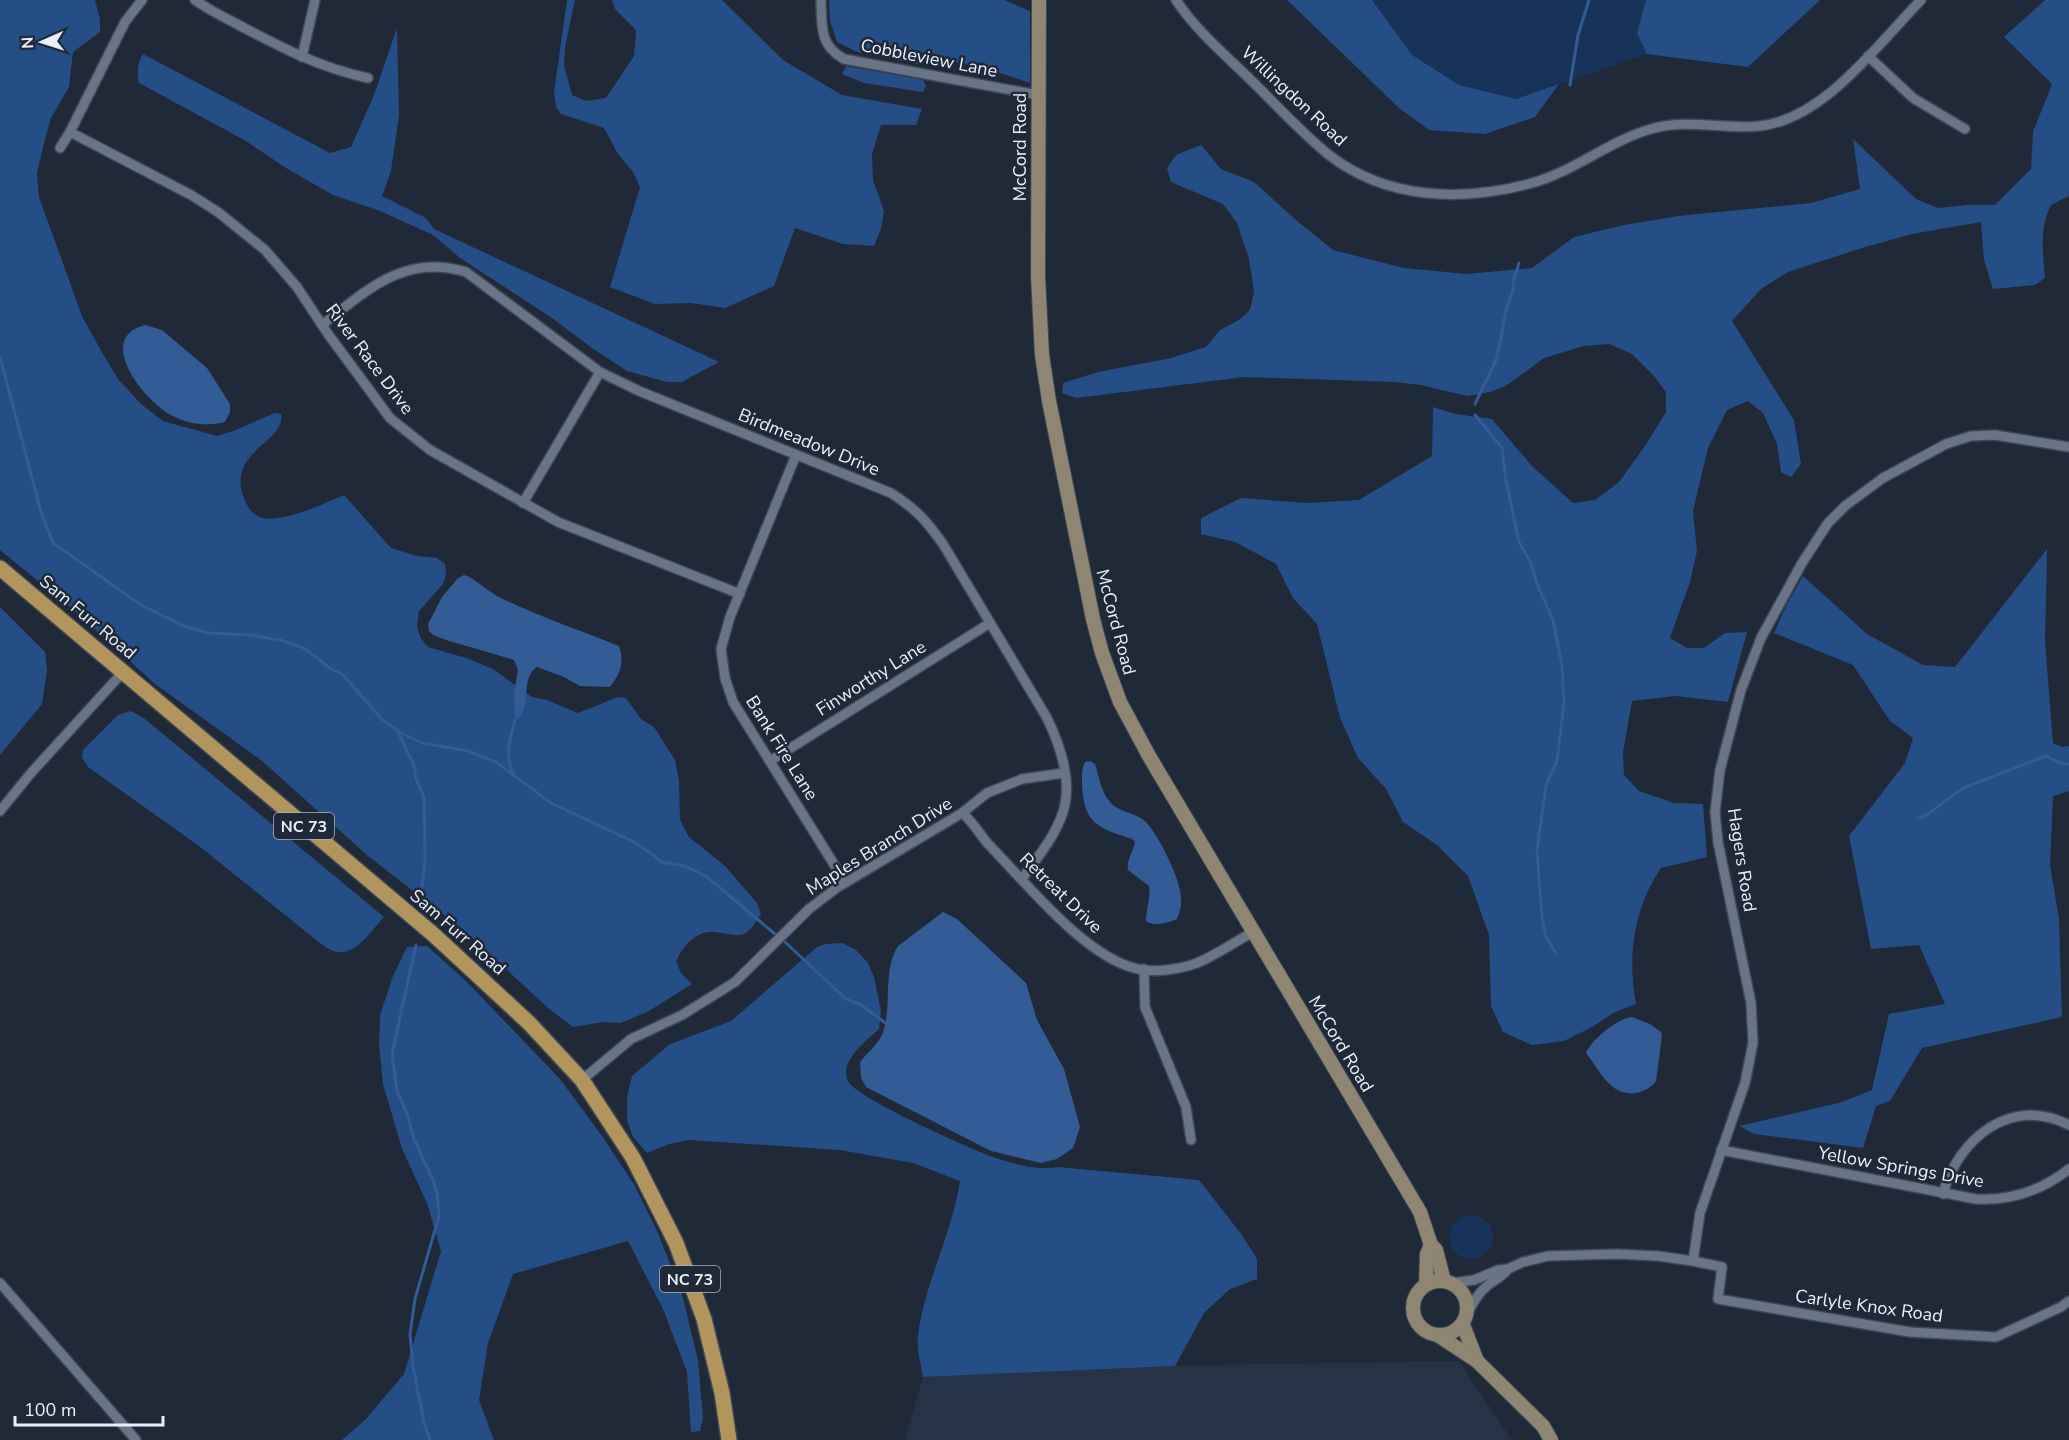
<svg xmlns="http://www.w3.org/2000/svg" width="2069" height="1440" font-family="'Nunito Sans',sans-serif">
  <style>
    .built { fill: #263347 }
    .green { fill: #18335a }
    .forest { fill: #254d86 }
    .water { fill: #335b96 }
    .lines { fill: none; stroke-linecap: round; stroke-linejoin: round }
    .stream { stroke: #335b96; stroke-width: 3 }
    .street-casing { stroke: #3e4754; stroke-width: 12 }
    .secondary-casing { stroke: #3e4754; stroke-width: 16 }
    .primary-casing { stroke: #3e4754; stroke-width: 18 }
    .street { stroke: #697587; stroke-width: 9 }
    .secondary { stroke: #8e8572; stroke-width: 14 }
    .primary { stroke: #b2955d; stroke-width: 15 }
    .labels { text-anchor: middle; stroke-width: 5; stroke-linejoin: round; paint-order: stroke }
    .shield { fill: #1f2938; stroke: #acb4c0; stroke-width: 1.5 }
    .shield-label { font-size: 16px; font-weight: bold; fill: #e9f0fa }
    .street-label { font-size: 18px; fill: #e9f0fa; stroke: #1f2938 }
  </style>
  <rect width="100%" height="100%" fill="#1f2938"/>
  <!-- built -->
  <polygon class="built" points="1459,1361 1512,1440 905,1440 923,1377 1199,1365"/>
  <!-- green -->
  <g class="green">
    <polygon points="1372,0 1820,0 1748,67 1647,54 1516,99 1449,102 1412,55"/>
    <circle cx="1471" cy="1237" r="22"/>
  </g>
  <!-- forest -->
  <g class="forest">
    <path d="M0 0H95L100 19V32L73 52 69 87 51 118 43 147 37 173 39 197 82 316 100 349 118 379 141 404 163 421 217 436 233 431 275 413 281 414C286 442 228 450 243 496 246 503 249 511 256 515 274 528 325 503 344 495L391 548 417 556 437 558 445 564 446 575 443 584 419 611 417 626 420 637 428 647 466 658 493 669 532 697 547 700 578 713 618 697 626 698 641 719 654 727 675 760 679 781 680 820 689 837 725 866 757 903 761 914C756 921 750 933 741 935 732 936 721 932 712 932 695 931 682 948 676 961L681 973 692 984 649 1011 621 1023 604 1022 573 1027 548 1008 466 932 368 856 261 760 155 684 76 612 0 550Z"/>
    <polygon points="567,0 575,0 565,47 564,66 572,95 586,101 606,98 634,56 636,30 615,9 612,0 722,0 783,60 842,95 922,109 916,125 881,125 872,154 873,180 884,211 881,229 874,246 843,244 795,228 774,286 725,308 691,303 655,304 610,287 640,187 633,172 618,154 604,128 561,114 556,107 554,93"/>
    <polygon points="829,0 1004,0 1030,11 1030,83 982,67 932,58 917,64 857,52 837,42 830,21"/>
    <polygon points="1287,0 1372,0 1412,55 1459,85 1516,99 1559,84 1535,117 1485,134 1429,130 1399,108"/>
    <polygon points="1646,0 1820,0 1748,67 1647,54 1637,33"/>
    <path d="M2045 0H2069V196L2051 205C2039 228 2043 253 2045 278L2035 285 1993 289 1984 260 1981 222 1912 234 1862 248 1788 272 1761 289 1732 321 1794 420 1801 464 1791 477 1781 472 1777 444 1763 413 1748 401 1727 410 1708 448 1693 511 1697 551 1690 582 1670 638 1687 648H1704L1725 633 1747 632 1728 702 1675 696 1632 701 1623 752 1624 775 1639 791 1674 803 1703 804 1707 857 1661 868C1634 908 1627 956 1636 1004L1613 1013 1594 1026 1564 1041 1532 1045 1503 1032 1491 1006 1489 935 1468 876 1437 845 1403 822 1386 789 1358 758 1340 718 1317 624 1293 598 1276 564 1235 542 1201 534V518L1241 498 1307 503 1359 500 1432 456 1433 407 1456 414 1492 419 1532 466 1573 503 1595 500 1619 482 1645 446 1666 412V392L1653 375 1632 354 1609 344 1584 346 1544 358 1506 386 1490 392 1467 396 1421 385 1395 382 1244 377 1076 398 1062 393 1063 383 1098 372 1171 358 1206 347 1220 330 1239 320 1250 310 1254 292 1249 259 1237 223 1223 204 1171 182 1167 168 1176 155 1201 145 1221 169 1254 182 1296 220 1333 250 1404 268 1467 274 1532 268 1574 237 1624 225 1678 216 1811 203 1860 189 1853 139 1916 199 1938 208 1967 205H1995L2031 169 2033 132 2052 84 2004 37Z"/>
    <path d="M397 28 399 115 391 171 382 196 426 218 434 229 719 362 682 382H667L627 371 592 348 552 318 460 258 433 235 380 211 333 195 286 168 246 141 139 83C137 72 137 64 143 54L330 153 351 147 374 95Z"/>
    <polygon points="846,66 923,80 926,86 923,92 864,83 842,74"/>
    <polygon points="2047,549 2045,642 2053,743 2062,747 2069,746 2069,791 2053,796 2050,865 2059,919 2062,1017 1922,1048 1890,1101 1876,1106 1863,1148 1754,1134 1739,1126 1839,1103 1872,1090 1889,1014 1945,1004 1919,945 1871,949 1849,836 1905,763 1913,738 1890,721 1853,665 1774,633 1787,604 1803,576 1867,634 1923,665 1955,667"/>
    <polygon points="0,607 45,652 47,671 42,704 0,755"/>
    <path d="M131 711 145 719 384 917C372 930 354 959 333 951 328 949 324 946 320 943L199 846 88 767 82 757 83 750 118 715Z"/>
    <path d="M842 943 856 950 868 963 874 977 881 1011 879 1029C867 1040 838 1062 848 1081 856 1098 967 1147 990 1156 1011 1163 1036 1171 1058 1167L1199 1180 1242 1235 1257 1259V1279L1230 1289 1204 1313 1175 1366 923 1377C921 1364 916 1348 918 1335 925 1282 952 1234 960 1181L913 1163 840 1150 689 1140 669 1144 647 1153 633 1137 627 1120V1097L632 1076 670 1044 731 1021 817 947 826 944Z"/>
    <polygon points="427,946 466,981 560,1079 602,1136 635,1186 658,1233 682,1294 698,1360 703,1418 700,1431 691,1432 687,1372 663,1309 628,1241 513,1274 488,1343 479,1400 494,1440 342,1440 365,1420 404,1374 441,1251 427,1203 402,1149 383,1084 379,1045 380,1015 393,976 407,947"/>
  </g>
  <!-- water -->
  <g class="water">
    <path d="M145 325 162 330 207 368 230 404V412L225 422C207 426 192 425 175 417 148 406 92 338 145 325Z"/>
    <path d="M464 575C476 579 487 591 499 597 538 616 579 630 619 646 625 663 620 674 610 687L580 686 564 677 537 667C518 679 535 709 515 720L514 693 518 670 514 660 446 640 433 635 429 631 428 624 442 597 458 578Z"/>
    <path d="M1090 761 1095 764C1099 776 1101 792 1110 802 1119 813 1136 812 1146 822 1159 836 1180 878 1181 897 1182 905 1180 911 1177 919 1168 923 1154 927 1146 921 1146 909 1151 898 1149 886L1128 870C1126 861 1133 852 1135 842L1132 839C1098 828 1084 824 1082 785 1082 777 1081 770 1085 762Z"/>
    <path d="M943 912 957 919 1026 983 1037 1020 1064 1069 1080 1127 1073 1148 1057 1159 1041 1163 991 1151 866 1087 861 1078 860 1062C866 1054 876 1046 881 1037 894 1010 881 973 898 946Z"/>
    <path d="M1632 1017 1650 1024 1661 1032 1662 1036 1656 1081C1651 1088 1644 1091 1636 1093 1610 1097 1599 1069 1586 1053 1591 1040 1618 1018 1632 1017Z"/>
  </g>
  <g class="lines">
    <!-- stream -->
    <g class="stream">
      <polyline points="1570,85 1578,35 1589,0"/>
      <polyline points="0,357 41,512 53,543 141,605 186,627 209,633 249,635 280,640 304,648 331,669 342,674 382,719 399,732 422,743 468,751 496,762 551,803 634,842 655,856 661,862 685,866 707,877 775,934"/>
      <polyline points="1475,404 1497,358 1506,310 1514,287 1513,282 1519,263"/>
      <polyline points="1475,415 1502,448 1506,481 1519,542 1531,563 1537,584 1553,620 1562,666 1564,703 1557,761 1546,785 1537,850 1542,918 1546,936 1556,954"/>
      <polyline points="399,734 414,765 416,779 424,797 425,860 420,906"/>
      <path d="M513 773C504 756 510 738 515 720"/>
      <polyline points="1918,818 1925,816 1963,788 2046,756 2060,763 2069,764"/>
      <polyline points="785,942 846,999 861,1005 887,1024"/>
      <polyline points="416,945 392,1054 397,1091 408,1116 413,1137 433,1180 437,1194 439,1216 415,1299 410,1334 413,1366 424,1423 430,1440"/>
    </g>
    <!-- street casing -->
    <g class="street-casing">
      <g id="street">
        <path d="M195 0C207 9 222 16 235 23 278 46 320 68 368 78"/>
        <path d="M821 0C822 26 819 45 844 59L1038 95"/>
        <path d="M1176 0C1197 32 1229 58 1257 86 1280 109 1303 134 1329 155 1387 200 1463 202 1532 183 1575 171 1609 141 1651 129 1686 118 1725 130 1760 126 1824 119 1878 44 1921 0"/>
        <polyline points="1868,56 1913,98 1965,129"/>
        <polyline points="302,57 315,0"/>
        <polyline points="70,132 191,195 218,212 265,250 297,287 328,334 390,418 430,450 558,522 740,594"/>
        <polyline points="60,148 70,132 125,22 142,0"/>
        <path d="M322 325C367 290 405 253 466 272L600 372 639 391 891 493C917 510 925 519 943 544L1047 718C1060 745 1073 781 1063 812 1055 837 1037 858 1022 879"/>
        <polyline points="796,455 730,617 721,649 725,678 733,702 845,882"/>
        <polyline points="523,503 600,372"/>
        <polyline points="770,761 990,623"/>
        <polyline points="0,811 31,773 123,672"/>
        <path d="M962 813C974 822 980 836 991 847 1028 885 1086 958 1138 969 1155 973 1181 969 1197 963 1216 955 1235 942 1253 932"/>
        <polyline points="1144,969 1145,1007 1186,1107 1191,1140"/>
        <polyline points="582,1080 631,1039 682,1015 735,982 809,909 838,887 962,813 987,793 1022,779 1064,773"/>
        <path d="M1721 1150 1976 1199C2011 1201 2041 1191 2069 1169"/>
        <path d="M1943 1194C1958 1138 2012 1095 2069 1125"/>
        <polyline points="1693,1261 1722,1267 1718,1299 1910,1332 1996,1337 2061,1307 2069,1301"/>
        <polyline points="0,1283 136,1440"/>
        <polyline points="1451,1283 1474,1280 1498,1270 1508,1269 1523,1262 1548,1256 1616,1254 1658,1256 1693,1261 1700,1213 1745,1083 1753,1043 1751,1003 1718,842 1715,812 1720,770 1741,690 1761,638 1802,563 1828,523 1845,506 1883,478 1946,444 1971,436 1995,435 2069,447"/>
        <path d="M1467 1314C1473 1303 1478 1293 1488 1285 1496 1279 1502 1277 1508 1269"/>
      </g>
    </g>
    <!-- secondary casing -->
    <g class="secondary-casing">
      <g id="secondary">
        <polyline points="1039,0 1038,276 1042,355 1049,401 1093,619 1102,653 1120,702 1149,756 1420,1212 1431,1245 1436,1250 1444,1281"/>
        <circle cx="1440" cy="1308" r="27"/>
        <polyline points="1426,1284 1427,1254 1431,1245"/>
        <polyline points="1463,1325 1477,1361"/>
        <polyline points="1439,1336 1477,1361 1543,1426 1551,1440"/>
      </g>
    </g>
    <!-- primary casing -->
    <g class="primary-casing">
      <polyline id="primary" points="0,568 434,935 529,1023 582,1080 633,1158 676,1243 704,1319 722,1393 729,1440"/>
    </g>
    <!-- street -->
    <use href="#street" class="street"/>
    <!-- secondary -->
    <use href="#secondary" class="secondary"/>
    <!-- primary -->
    <use href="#primary" class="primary"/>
  </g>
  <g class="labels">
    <!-- shield labels -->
    <g class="shield">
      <rect x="274" y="813" width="60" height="26" rx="4.5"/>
      <rect x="660" y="1266" width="60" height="26" rx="4.5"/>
    </g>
    <g class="shield-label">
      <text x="304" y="832">NC 73</text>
      <text x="690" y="1285">NC 73</text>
    </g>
    <!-- street labels -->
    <g class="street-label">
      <text transform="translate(929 58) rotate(11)" y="6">Cobbleview Lane</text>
      <text transform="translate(1294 96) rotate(43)" y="6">Willingdon Road</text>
      <text transform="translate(1020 147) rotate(-90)" y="6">McCord Road</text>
      <text transform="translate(370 359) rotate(53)" y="6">River Race Drive</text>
      <text transform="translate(809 442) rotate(22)" y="6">Birdmeadow Drive</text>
      <text transform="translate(88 617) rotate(40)" y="6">Sam Furr Road</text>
      <text transform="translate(1116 622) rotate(75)" y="6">McCord Road</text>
      <text transform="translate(871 678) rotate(-32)" y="6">Finworthy Lane</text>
      <text transform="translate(782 748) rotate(58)" y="6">Bank Fire Lane</text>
      <text transform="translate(879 846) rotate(-32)" y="6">Maples Branch Drive</text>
      <text transform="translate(1742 860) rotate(81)" y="6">Hagers Road</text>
      <text transform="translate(1061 893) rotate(44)" y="6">Retreat Drive</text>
      <text transform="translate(458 932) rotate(41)" y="6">Sam Furr Road</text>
      <text transform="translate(1341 1044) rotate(59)" y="6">McCord Road</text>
      <text transform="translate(1901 1167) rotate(10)" y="6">Yellow Springs Drive</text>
      <text transform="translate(1869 1306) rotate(8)" y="6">Carlyle Knox Road</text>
    </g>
  </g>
  <!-- north arrow -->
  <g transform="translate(42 42) rotate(267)" stroke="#1f2938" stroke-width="4.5" paint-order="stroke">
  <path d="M0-4.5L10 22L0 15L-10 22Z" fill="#e9f0fa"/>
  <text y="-9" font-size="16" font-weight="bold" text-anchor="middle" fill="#e9f0fa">N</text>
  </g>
  <!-- scale -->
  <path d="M15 1416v9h148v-9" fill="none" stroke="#e9f0fa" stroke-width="3"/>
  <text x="24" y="1416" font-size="18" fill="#e9f0fa" stroke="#1f2938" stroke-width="4.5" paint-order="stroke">100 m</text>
</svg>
